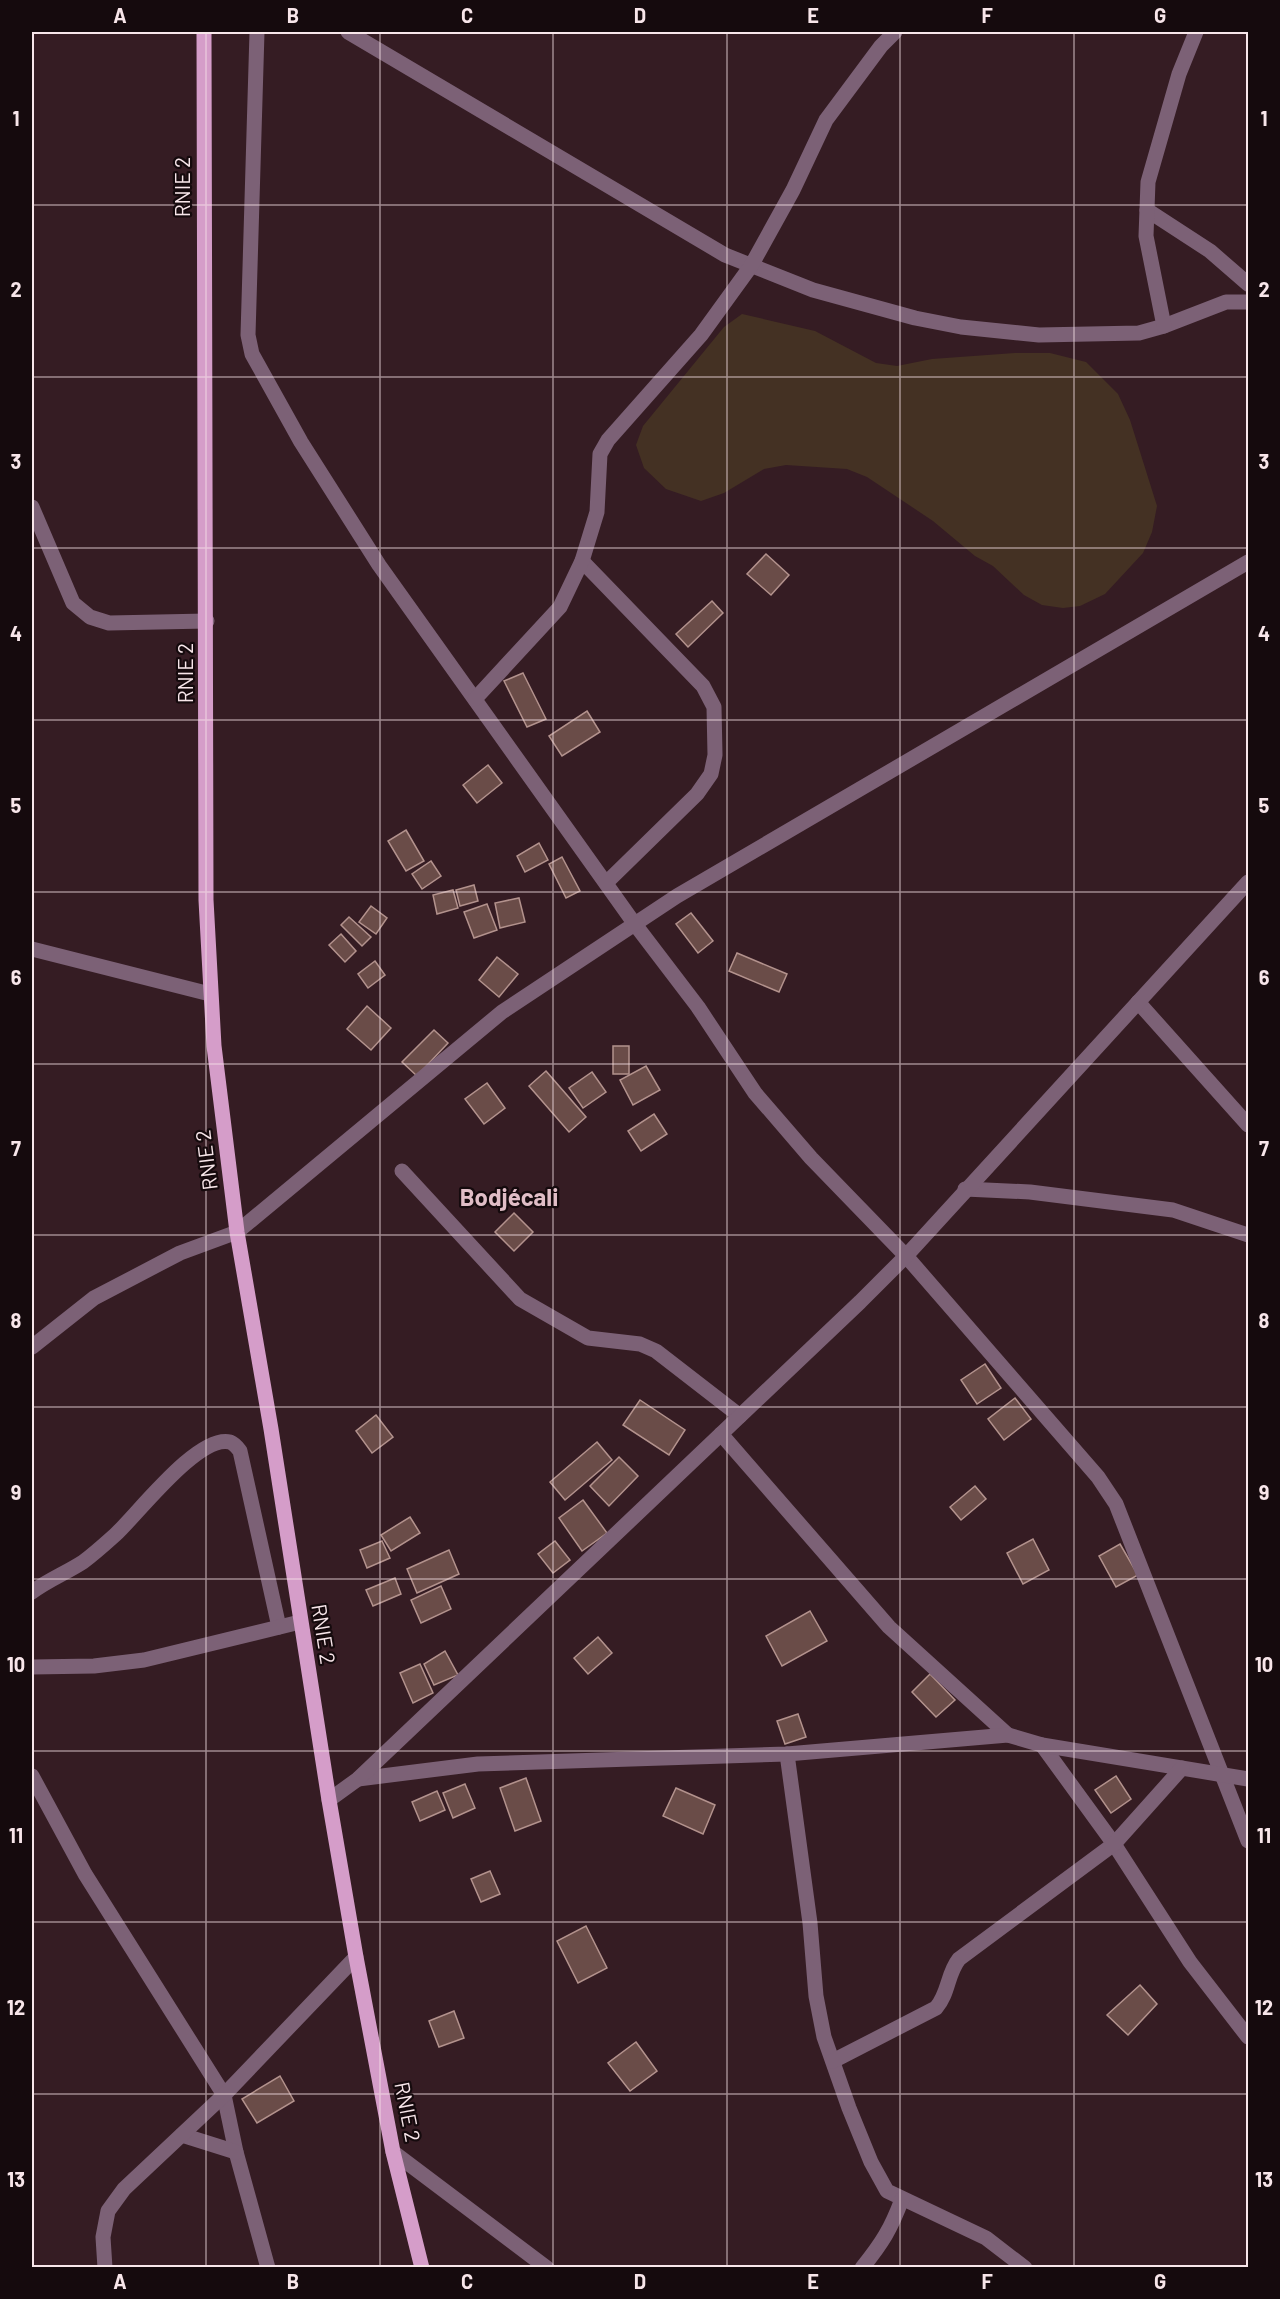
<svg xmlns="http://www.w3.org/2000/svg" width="1280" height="2299" font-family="Barlow,sans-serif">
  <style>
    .green { fill: #443123 }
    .building { fill: #6a4c48; stroke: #b3928d; stroke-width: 1.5 }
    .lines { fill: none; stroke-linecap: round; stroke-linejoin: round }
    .minor { stroke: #7c6176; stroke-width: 15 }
    .tertiary { stroke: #7c6176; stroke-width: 15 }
    .primary { stroke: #d59dc9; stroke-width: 15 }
    .grid { fill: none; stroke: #f8e6ea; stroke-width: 1.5; stroke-opacity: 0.55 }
    .labels { text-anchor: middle; stroke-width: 4.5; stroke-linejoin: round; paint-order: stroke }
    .street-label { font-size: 21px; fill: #f8e6ea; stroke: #150a0d }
    .quarter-label { font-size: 24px; font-weight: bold; fill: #e0bdc6; stroke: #150a0d }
    .neatline { fill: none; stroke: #f8e6ea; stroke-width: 2 }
    .grid-label { font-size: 20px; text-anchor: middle; font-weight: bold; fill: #f8e6ea }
  </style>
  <rect width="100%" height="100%" fill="#351c23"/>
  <!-- green -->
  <polygon class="green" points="742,314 815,331 876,363 897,366 932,359 1015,353 1050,353 1086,362 1118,394 1130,420 1157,506 1152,532 1143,553 1105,594 1080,606 1063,608 1042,605 1024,595 993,566 975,556 933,521 867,477 847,469 786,465 764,469 724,493 701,501 666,489 644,468 636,445 643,426 724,327"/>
  <!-- building -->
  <g class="building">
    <polygon points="766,554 789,575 771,595 747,574"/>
    <polygon points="712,601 723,613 688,647 676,634"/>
    <polygon points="523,673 546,719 527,727 504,681"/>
    <polygon points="587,711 600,732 562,756 549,736"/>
    <polygon points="488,765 502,783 477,803 463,785"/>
    <polygon points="406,830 424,861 406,871 388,841"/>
    <polygon points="539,843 548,860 525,872 517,856"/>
    <polygon points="562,857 580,891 566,898 549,864"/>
    <polygon points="431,861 441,876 422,889 412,874"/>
    <polygon points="474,885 478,901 460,906 456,890"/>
    <polygon points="453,890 458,908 437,914 433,895"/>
    <polygon points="519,898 525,922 500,928 495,903"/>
    <polygon points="487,904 497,930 474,938 464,912"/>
    <polygon points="371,906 387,918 376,934 359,922"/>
    <polygon points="691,913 713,941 698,953 676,924"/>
    <polygon points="349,917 371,937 362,946 341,925"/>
    <polygon points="341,934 356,951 345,962 329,945"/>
    <polygon points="737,953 787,974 779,992 729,971"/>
    <polygon points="497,957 518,974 499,997 479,980"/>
    <polygon points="375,961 385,975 368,988 358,974"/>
    <polygon points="367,1006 391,1028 371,1050 347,1029"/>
    <polygon points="434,1030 448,1043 417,1076 402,1062"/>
    <rect x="613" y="1046" width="16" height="28"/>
    <polygon points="646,1066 660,1090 633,1105 620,1080"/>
    <polygon points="546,1071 586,1117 569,1132 529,1086"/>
    <polygon points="592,1072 606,1092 583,1108 569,1088"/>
    <polygon points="487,1083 505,1108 484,1124 465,1099"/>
    <polygon points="654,1114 667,1134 641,1151 628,1131"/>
    <polygon points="514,1213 533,1232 514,1251 495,1232"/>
    <polygon points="985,1364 1001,1388 977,1404 961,1380"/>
    <polygon points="1015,1398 1031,1419 1004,1440 988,1419"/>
    <polygon points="640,1400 685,1430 669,1455 623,1425"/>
    <polygon points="376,1415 393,1437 372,1453 356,1431"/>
    <polygon points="597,1442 612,1460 565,1500 550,1482"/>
    <polygon points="619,1457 638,1476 609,1506 590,1486"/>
    <polygon points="975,1486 986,1499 961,1520 950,1507"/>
    <polygon points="583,1500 607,1533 582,1551 559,1518"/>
    <polygon points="410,1517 420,1533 391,1551 381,1535"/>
    <polygon points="1033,1539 1049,1570 1023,1584 1007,1553"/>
    <polygon points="382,1541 390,1558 367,1568 360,1550"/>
    <polygon points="555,1541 570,1560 553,1573 538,1554"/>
    <polygon points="1120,1544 1138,1575 1116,1587 1099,1556"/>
    <polygon points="449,1550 459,1574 417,1593 407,1569"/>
    <polygon points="395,1578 401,1594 373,1606 366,1590"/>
    <polygon points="441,1586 451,1609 421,1623 411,1600"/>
    <polygon points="810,1611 827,1641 782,1666 766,1636"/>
    <polygon points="598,1637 612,1653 588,1674 574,1658"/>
    <polygon points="445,1651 458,1675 434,1685 424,1664"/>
    <polygon points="420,1664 433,1693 413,1703 400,1673"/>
    <polygon points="930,1674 955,1700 936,1717 912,1692"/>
    <polygon points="798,1714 806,1737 785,1744 777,1721"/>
    <polygon points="1116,1776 1131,1799 1111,1813 1095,1790"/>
    <polygon points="526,1778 541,1821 515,1831 500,1788"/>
    <polygon points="465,1784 475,1808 453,1818 443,1793"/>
    <polygon points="676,1788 715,1805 703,1834 663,1816"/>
    <polygon points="437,1791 445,1810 420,1821 412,1802"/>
    <polygon points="490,1871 500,1894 481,1902 471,1879"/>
    <polygon points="586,1926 607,1968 578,1983 557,1941"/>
    <polygon points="1140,1985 1157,2004 1128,2035 1107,2015"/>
    <polygon points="454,2011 464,2038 439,2047 429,2021"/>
    <polygon points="636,2042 657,2071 630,2091 608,2063"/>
    <polygon points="280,2076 294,2101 257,2123 242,2099"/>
  </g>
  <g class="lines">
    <!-- minor -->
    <g class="minor">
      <polyline points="257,32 248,335 252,354 301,442 379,565 634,923 698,1007 755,1093 811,1158 906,1256 1098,1477 1116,1504 1248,1841"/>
      <polyline points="348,32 725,255 813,290 915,318 961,327 1039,335 1139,333 1164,326 1226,302 1248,302"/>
      <polyline points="1147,210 1210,251 1248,284"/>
      <polyline points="1164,326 1146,236 1148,182 1179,74 1196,32"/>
      <polyline points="32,507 73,603 90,617 109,623 207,621"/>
      <polyline points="582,561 703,686 714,707 715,755 711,774 697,794 606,883"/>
      <polyline points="475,699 560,607 582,561 597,512 600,454 608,440 701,335 751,266 793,190 826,120 881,46 895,32"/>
      <polyline points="1138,1002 1248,1125"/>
      <polyline points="402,1171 520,1299 588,1338 640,1344 656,1351 740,1416"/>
      <polyline points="965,1189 1030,1192 1173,1210 1248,1235"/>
      <polyline points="32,1347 94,1298 180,1253 237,1232 502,1012 677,896 1248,562"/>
      <polyline points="721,1434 889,1627 1008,1735"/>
      <path d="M32 1592C48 1580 66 1573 83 1562 94 1554 105 1544 115 1535 137 1515 198 1434 230 1442 235 1444 237 1447 240 1451L279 1627"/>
      <polyline points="32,1667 94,1666 144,1660 300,1622"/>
      <polyline points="1042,1745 1114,1844 1190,1962 1248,2037"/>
      <polyline points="787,1754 810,1923 816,1996 824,2037 849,2108 871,2162 887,2191 986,2238 1025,2268"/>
      <polyline points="32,1776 85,1874 224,2095 236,2152 268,2268"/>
      <polyline points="358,1779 478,1764 787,1754 1008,1735 1042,1745 1248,1779"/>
      <polyline points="329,1800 358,1779 860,1302 906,1256 1248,882"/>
      <path d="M833 2061 936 2008C949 1993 947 1974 959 1959L1114 1844 1182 1768"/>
      <polyline points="182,2135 236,2152"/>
      <polyline points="393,2152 547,2268"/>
      <polyline points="105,2268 103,2237 108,2211 124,2189 224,2095 356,1957"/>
      <path d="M862 2268C882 2243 891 2229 902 2199"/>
    </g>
    <!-- tertiary -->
    <polyline class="tertiary" points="32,949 210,994"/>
    <!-- primary -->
    <polyline class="primary" points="204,32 206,900 214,1046 237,1232 271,1429 329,1800 356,1957 393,2152 422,2268"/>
  </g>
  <!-- grid -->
  <path class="grid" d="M206 32V2268M380 32V2268M553 32V2268M727 32V2268M900 32V2268M1074 32V2268M32 205H1248M32 377H1248M32 548H1248M32 720H1248M32 892H1248M32 1064H1248M32 1235H1248M32 1407H1248M32 1579H1248M32 1751H1248M32 1922H1248M32 2094H1248"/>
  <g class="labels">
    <!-- street labels -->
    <g class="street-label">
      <text transform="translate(183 187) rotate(-90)" y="7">RNIE 2</text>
      <text transform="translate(186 673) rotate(-90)" y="7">RNIE 2</text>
      <text transform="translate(207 1160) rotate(-97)" y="7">RNIE 2</text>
      <text transform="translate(323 1634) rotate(81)" y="7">RNIE 2</text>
      <text transform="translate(407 2112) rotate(79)" y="7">RNIE 2</text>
    </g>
    <!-- quarter labels -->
    <g class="quarter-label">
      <text x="509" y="1206">Bodjécali</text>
    </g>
  </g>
  <!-- border -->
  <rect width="1280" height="2299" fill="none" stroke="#150a0d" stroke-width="66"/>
  <rect x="33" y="33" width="1214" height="2233" class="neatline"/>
  <g class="grid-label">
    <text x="120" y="23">A</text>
    <text x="293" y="23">B</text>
    <text x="467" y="23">C</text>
    <text x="640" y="23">D</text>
    <text x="813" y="23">E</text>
    <text x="987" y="23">F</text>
    <text x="1160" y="23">G</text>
    <text x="16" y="126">1</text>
    <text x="1264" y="126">1</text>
    <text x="16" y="297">2</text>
    <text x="1264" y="297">2</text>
    <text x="16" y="469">3</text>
    <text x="1264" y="469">3</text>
    <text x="16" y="641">4</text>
    <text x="1264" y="641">4</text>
    <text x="16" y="813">5</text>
    <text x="1264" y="813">5</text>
    <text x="16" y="985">6</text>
    <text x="1264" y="985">6</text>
    <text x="16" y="1156">7</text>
    <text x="1264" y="1156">7</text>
    <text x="16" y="1328">8</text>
    <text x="1264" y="1328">8</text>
    <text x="16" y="1500">9</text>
    <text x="1264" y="1500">9</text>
    <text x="16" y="1672">10</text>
    <text x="1264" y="1672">10</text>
    <text x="16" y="1843">11</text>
    <text x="1264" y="1843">11</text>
    <text x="16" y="2015">12</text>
    <text x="1264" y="2015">12</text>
    <text x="16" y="2187">13</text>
    <text x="1264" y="2187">13</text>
    <text x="120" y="2289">A</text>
    <text x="293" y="2289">B</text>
    <text x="467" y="2289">C</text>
    <text x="640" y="2289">D</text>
    <text x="813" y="2289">E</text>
    <text x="987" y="2289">F</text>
    <text x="1160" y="2289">G</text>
  </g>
</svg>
